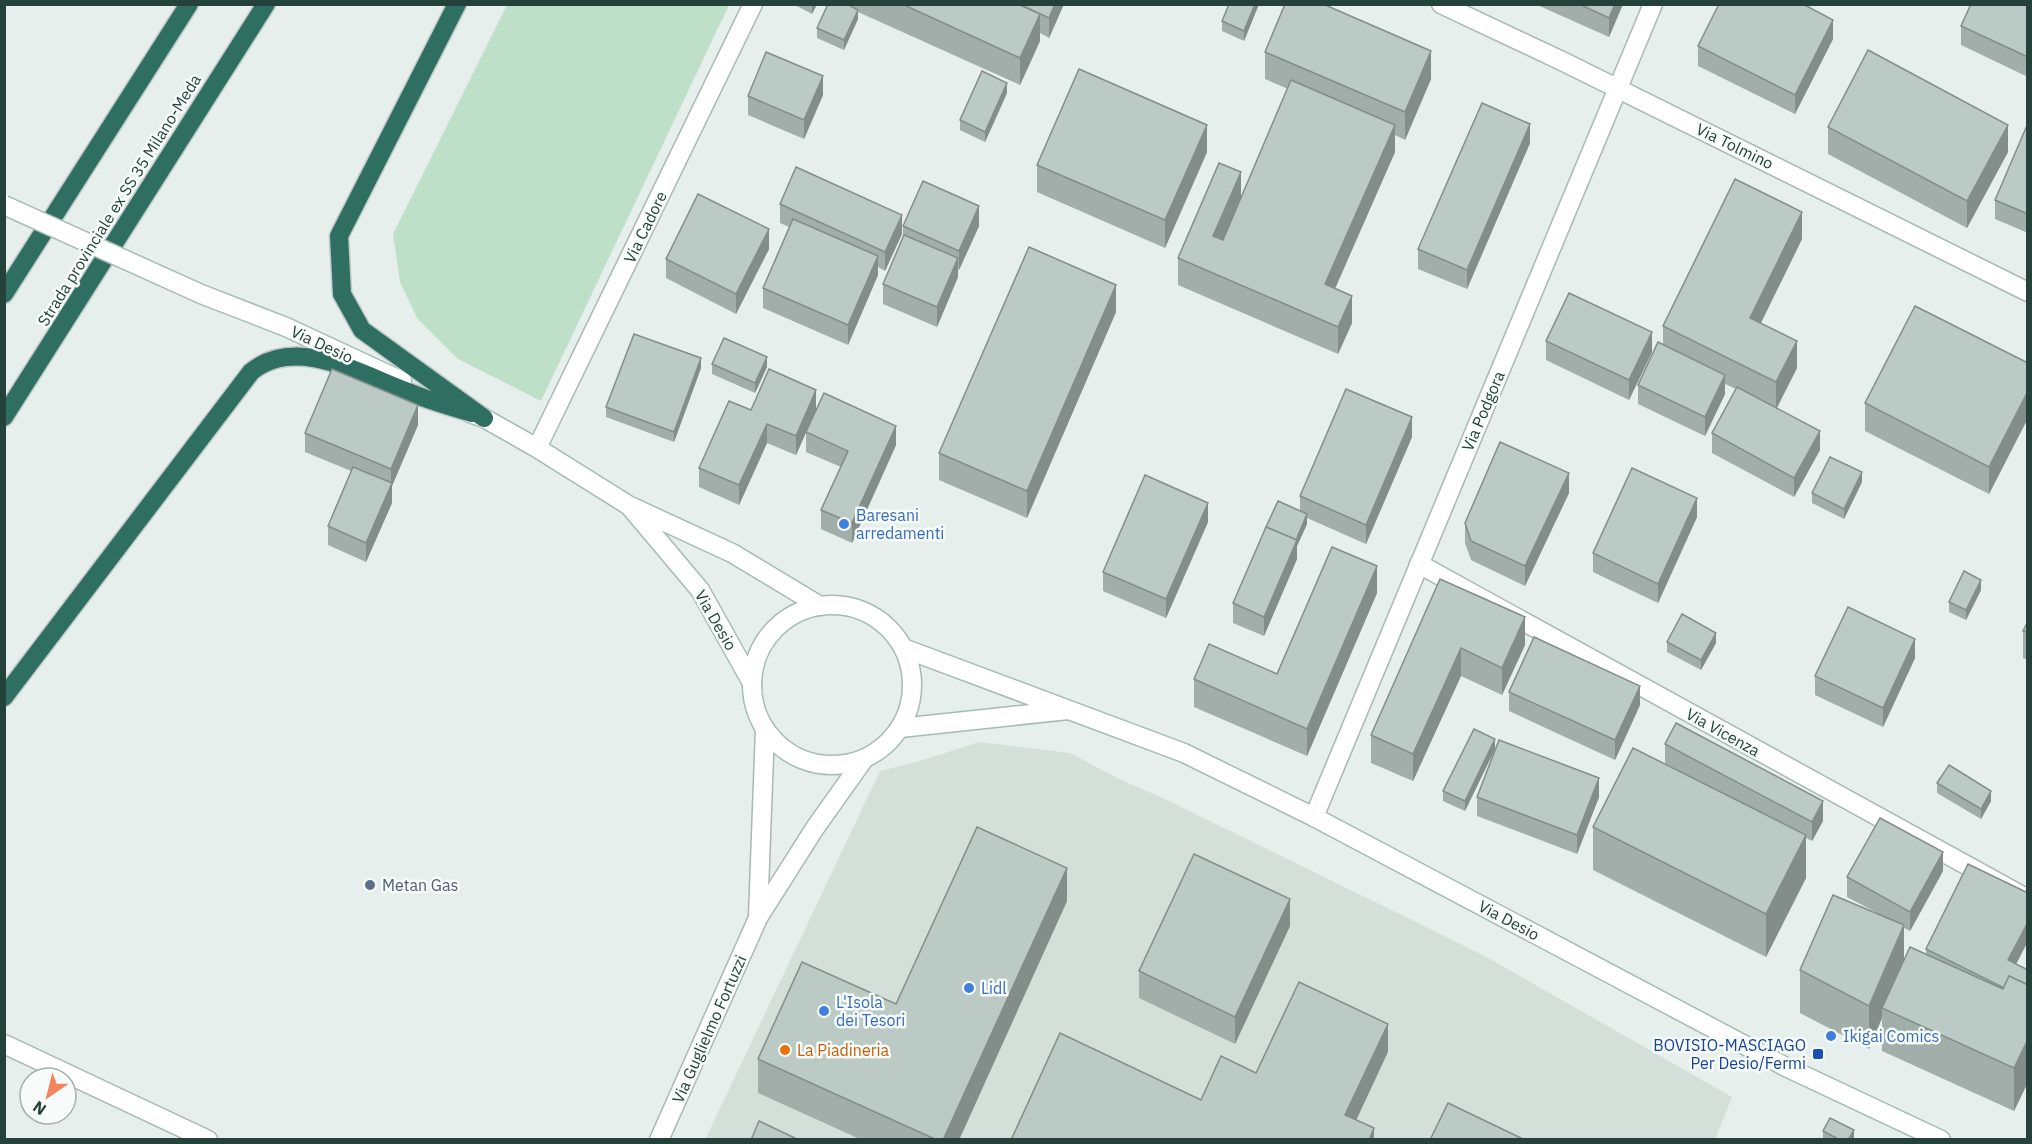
<svg xmlns="http://www.w3.org/2000/svg" width="2032" height="1144" font-family="'IBM Plex Sans',sans-serif">
  <style>
    .built { fill: #d4dfda }
    .green { fill: #bfe0c8 }
    .lines { fill: none; stroke-linecap: round; stroke-linejoin: round }
    .street-casing { stroke: #a8b8b2; stroke-width: 21 }
    .secondary-casing { stroke: #a4bbb3; stroke-width: 21 }
    .highway-casing { stroke: #c2cac8; stroke-width: 21 }
    .street { stroke: #fff; stroke-width: 18 }
    .secondary { stroke: #fff; stroke-width: 18 }
    .highway { stroke: #2f6f62; stroke-width: 18 }
    .secondary-bridge-casing { stroke: #a4bbb3; stroke-width: 21; stroke-linecap: butt }
    .secondary-bridge { stroke: #fff; stroke-width: 18 }
    .wall { fill: #a1aea9 }
    .shaded-wall { fill: #838d89 }
    .building { fill: #bbcac4; stroke: #838d89; stroke-width: 1.5 }
    .shop-dot { fill: #3f7fe0; stroke: #f7fbf9; stroke-width: 2 }
    .service-dot { fill: #5c6f8a; stroke: #f7fbf9; stroke-width: 2 }
    .food-dot { fill: #e8710a; stroke: #f7fbf9; stroke-width: 2 }
    .transit-dot { fill: #1a4fb4; stroke: #f7fbf9; stroke-width: 2 }
    .labels { text-anchor: middle; stroke-width: 5; stroke-linejoin: round; paint-order: stroke }
    .street-label { font-size: 16px; fill: #24423a; stroke: #f7fbf9 }
    .shop-label { font-size: 16px; fill: #366cbe; stroke: #f7fbf9; text-anchor: start }
    .service-label { font-size: 16px; fill: #4e5e75; stroke: #f7fbf9; text-anchor: start }
    .transit-label { font-size: 16px; fill: #164399; stroke: #f7fbf9; text-anchor: end }
    .food-label { font-size: 16px; fill: #c56008; stroke: #f7fbf9; text-anchor: start }
  </style>
  <rect width="100%" height="100%" fill="#e6efeb"/>
  <!-- built -->
  <polygon class="built" points="979,742 1070,753 1119,779 1165,799 1483,955 1732,1097 1715,1140 705,1140 880,771 920,761"/>
  <!-- green -->
  <polygon class="green" points="507,5 729,5 541,401 458,359 417,318 400,282 393,234"/>
  <g class="lines">
    <!-- street casing -->
    <g class="street-casing">
      <g id="street">
        <polyline points="1441,4 1564,62 2028,292"/>
        <polyline points="537,448 753,4"/>
        <polyline points="1419,564 2028,899"/>
        <polyline points="1314,817 1653,4"/>
        <polyline points="758,916 765,729"/>
        <polyline points="4,1044 208,1140"/>
        <polyline points="659,1140 758,918 815,828 864,759"/>
      </g>
    </g>
    <!-- secondary casing -->
    <g class="secondary-casing">
      <g id="secondary">
        <polyline points="201,294 286,327 402,381"/>
        <polyline points="470,413 484,418 537,448 628,505 732,553 820,606"/>
        <polyline points="631,508 700,590 752,683"/>
        <circle cx="832" cy="685" r="80"/>
        <polyline points="903,648 1184,753 1314,817 1786,1067 1941,1140"/>
        <polyline points="900,728 1068,710"/>
      </g>
    </g>
    <!-- highway casing -->
    <g class="highway-casing">
      <g id="highway">
        <polyline points="457,4 339,236 342,294 362,330 484,418"/>
        <polyline points="4,294 189,4"/>
        <polyline points="4,417 266,4"/>
        <path d="M4 697 251 372C297 334 363 376 411 393 431 401 451 407 472 413"/>
      </g>
    </g>
    <!-- street -->
    <use href="#street" class="street"/>
    <!-- secondary -->
    <use href="#secondary" class="secondary"/>
    <!-- highway -->
    <use href="#highway" class="highway"/>
    <!-- secondary-bridge casing -->
    <g class="secondary-bridge-casing">
      <polyline id="secondary-bridge" points="4,205 201,294"/>
    </g>
    <!-- secondary-bridge -->
    <use href="#secondary-bridge" class="secondary-bridge"/>
  </g>
  <!-- wall -->
  <g class="wall">
    <polygon points="795,4 817,4 812,14 795,5"/>
    <polygon points="828,4 1064,4 1049,38 1040,33 1040,41 1020,85 858,12 858,19 844,50 817,38 817,28"/>
    <polygon points="1259,4 1244,41 1222,31 1222,21"/>
    <polygon points="1535,4 1623,4 1609,37"/>
    <polygon points="2028,4 2028,77 1961,45 1961,26"/>
    <polygon points="1833,39 1795,114 1698,66 1698,46"/>
    <polygon points="1265,52 1431,79 1405,140 1395,135 1395,152 1335,289 1352,323 1338,354 1178,285 1178,258 1241,198 1288,89 1265,79"/>
    <polygon points="1007,93 985,142 960,130 960,120"/>
    <polygon points="823,95 804,139 748,115 748,96"/>
    <polygon points="2028,123 2028,233 1995,219 1995,200"/>
    <polygon points="1828,127 2008,152 1967,228 1828,154"/>
    <polygon points="1530,143 1467,289 1418,269 1418,249"/>
    <polygon points="1207,152 1165,248 1037,192 1037,165"/>
    <polygon points="780,204 902,234 885,271 878,267 878,275 848,345 763,308 763,288 789,227 780,223"/>
    <polygon points="903,226 979,226 959,270 958,269 958,277 937,327 883,304 883,284 903,236"/>
    <polygon points="1802,239 1761,323 1797,368 1777,408 1820,450 1794,497 1712,453 1712,433 1736,389 1725,384 1725,394 1705,436 1638,404 1638,385 1663,345 1663,326"/>
    <polygon points="769,249 736,314 666,278 666,259"/>
    <polygon points="1116,312 1027,518 939,480 939,453"/>
    <polygon points="1546,341 1652,352 1629,400 1546,360"/>
    <polygon points="2028,363 2028,418 1989,494 1865,431 1865,403"/>
    <polygon points="712,364 767,367 755,393 712,374"/>
    <polygon points="701,368 674,442 606,417 606,407"/>
    <polygon points="751,410 816,410 796,455 767,443 739,505 699,487 699,468"/>
    <polygon points="418,425 392,486 392,503 366,562 328,545 328,526 351,471 305,452 305,433"/>
    <polygon points="806,432 896,445 852,543 821,529 821,510 841,467 806,452"/>
    <polygon points="1412,437 1366,544 1307,518 1307,524 1297,546 1297,559 1264,636 1233,623 1233,603 1300,510 1300,496"/>
    <polygon points="1862,482 1844,519 1812,503 1812,493"/>
    <polygon points="1569,493 1525,586 1471,560 1465,543 1465,523"/>
    <polygon points="1697,517 1658,603 1593,572 1593,553"/>
    <polygon points="1208,522 1166,618 1103,591 1103,572"/>
    <polygon points="1440,579 1525,645 1502,695 1461,676 1413,781 1371,763 1371,735"/>
    <polygon points="1981,590 1966,620 1949,612 1949,602"/>
    <polygon points="1377,593 1307,756 1194,707 1194,679 1277,674"/>
    <polygon points="2028,621 2028,660 2023,658 2023,631"/>
    <polygon points="1667,642 1716,643 1701,670 1667,652"/>
    <polygon points="1915,658 1883,727 1815,695 1815,676"/>
    <polygon points="1509,692 1640,705 1615,760 1509,711"/>
    <polygon points="1665,744 1823,821 1812,841 1806,838 1806,878 1766,957 1593,870 1593,827 1686,775 1665,763"/>
    <polygon points="1495,749 1599,797 1577,854 1477,816 1477,797 1494,751 1465,811 1443,801 1443,791"/>
    <polygon points="1937,783 1991,801 1981,819 1937,793"/>
    <polygon points="1943,871 1910,931 1904,928 1904,960 1926,954 1926,949 2028,893 2028,941 2016,964 2028,970 2028,1082 2014,1111 1882,1051 1882,1018 1869,1049 1800,1013 1800,970 1881,915 1847,897 1847,877"/>
    <polygon points="1067,901 959,1140 862,1140 758,1093 758,1059 896,1004"/>
    <polygon points="1290,926 1235,1044 1139,998 1139,971"/>
    <polygon points="1823,1131 1854,1140 1823,1140"/>
  </g>
  <!-- shaded-wall -->
  <g class="shaded-wall">
    <polygon points="812,4 817,4 812,14"/>
    <polygon points="1055,4 1064,4 1049,38 1049,18"/>
    <polygon points="1255,4 1259,4 1244,41 1244,31"/>
    <polygon points="1615,4 1623,4 1609,37 1609,18"/>
    <polygon points="858,10 858,19 844,50 844,40"/>
    <polygon points="1040,14 1040,41 1020,85 1020,58"/>
    <polygon points="1833,20 1833,39 1795,114 1795,95"/>
    <polygon points="1431,51 1431,79 1405,140 1405,112"/>
    <polygon points="823,76 823,95 804,139 804,120"/>
    <polygon points="1007,83 1007,93 985,142 985,132"/>
    <polygon points="1530,124 1530,143 1467,289 1467,270"/>
    <polygon points="1207,125 1207,152 1165,248 1165,220"/>
    <polygon points="1395,125 1395,152 1325,311 1325,284"/>
    <polygon points="2008,125 2008,152 1967,228 1967,201"/>
    <polygon points="1241,172 1241,200 1213,263 1213,236"/>
    <polygon points="979,206 979,226 959,270 959,251"/>
    <polygon points="1802,212 1802,239 1750,345 1750,318"/>
    <polygon points="902,215 902,234 885,271 885,252"/>
    <polygon points="769,229 769,249 736,314 736,294"/>
    <polygon points="878,256 878,275 848,345 848,325"/>
    <polygon points="958,258 958,277 937,327 937,307"/>
    <polygon points="1116,285 1116,312 1027,518 1027,491"/>
    <polygon points="1352,296 1352,323 1338,354 1338,327"/>
    <polygon points="1652,332 1652,352 1629,400 1629,380"/>
    <polygon points="1797,341 1797,368 1776,409 1776,382"/>
    <polygon points="767,357 767,367 755,393 755,383"/>
    <polygon points="701,358 701,368 674,442 674,432"/>
    <polygon points="1725,375 1725,394 1705,436 1705,417"/>
    <polygon points="816,390 816,410 796,455 796,436"/>
    <polygon points="2028,391 2028,418 1989,494 1989,467"/>
    <polygon points="418,405 418,425 392,486 392,503 366,562 366,543 391,485 391,469"/>
    <polygon points="1412,417 1412,437 1366,544 1366,525"/>
    <polygon points="767,424 767,443 739,505 739,485"/>
    <polygon points="896,426 896,445 852,543 852,523"/>
    <polygon points="1820,431 1820,450 1794,497 1794,478"/>
    <polygon points="1862,472 1862,482 1844,519 1844,509"/>
    <polygon points="1569,473 1569,493 1525,586 1525,566"/>
    <polygon points="1697,498 1697,517 1658,603 1658,584"/>
    <polygon points="1208,503 1208,522 1166,618 1166,599"/>
    <polygon points="1307,514 1307,524 1297,546 1297,559 1264,636 1264,617"/>
    <polygon points="1377,566 1377,593 1307,756 1307,729"/>
    <polygon points="1981,580 1981,590 1966,620 1966,610"/>
    <polygon points="1525,617 1525,645 1502,695 1502,668"/>
    <polygon points="1716,633 1716,643 1701,670 1701,660"/>
    <polygon points="1915,639 1915,658 1883,727 1883,708"/>
    <polygon points="1461,648 1461,676 1413,781 1413,754"/>
    <polygon points="1640,686 1640,705 1615,760 1615,740"/>
    <polygon points="1495,739 1495,749 1465,811 1465,801"/>
    <polygon points="1599,778 1599,797 1577,854 1577,835"/>
    <polygon points="1991,791 1991,801 1981,819 1981,809"/>
    <polygon points="1823,801 1823,821 1812,841 1812,822"/>
    <polygon points="1806,835 1806,878 1766,957 1766,914"/>
    <polygon points="1943,852 1943,871 1910,931 1910,912"/>
    <polygon points="1067,868 1067,901 959,1140 943,1140"/>
    <polygon points="1290,899 1290,926 1235,1044 1235,1017"/>
    <polygon points="2028,922 2028,941 2008,980 2008,960"/>
    <polygon points="1904,925 1904,968 1882,1008 1882,1018 1869,1049 1869,1006"/>
    <polygon points="1388,1024 1388,1052 1347,1140 1345,1115"/>
    <polygon points="2028,1039 2028,1082 2014,1111 2014,1068"/>
    <polygon points="1374,1128 1374,1140 1369,1140"/>
    <polygon points="1854,1130 1854,1140 1848,1140"/>
  </g>
  <!-- building -->
  <g class="building">
    <polygon points="828,4 847,4 858,10 844,40 817,28"/>
    <polygon points="902,4 1018,4 1040,14 1020,58"/>
    <polygon points="1019,4 1055,4 1049,18"/>
    <polygon points="1229,4 1255,4 1244,31 1222,21"/>
    <polygon points="1285,4 1323,4 1431,51 1405,112 1265,52"/>
    <polygon points="1579,4 1615,4 1609,18"/>
    <polygon points="1719,4 1803,4 1833,20 1795,95 1698,46"/>
    <polygon points="1971,4 2028,4 2028,57 1961,26"/>
    <polygon points="1868,50 2008,125 1967,201 1828,127"/>
    <polygon points="766,52 823,76 804,120 748,96"/>
    <polygon points="1079,69 1207,125 1165,220 1037,165"/>
    <polygon points="982,71 1007,83 985,132 960,120"/>
    <polygon points="1291,80 1395,125 1325,284 1352,296 1338,327 1178,258 1219,163 1241,172 1213,236 1223,240"/>
    <polygon points="1482,103 1530,124 1467,270 1418,249"/>
    <polygon points="2028,123 2028,214 1995,200"/>
    <polygon points="796,167 902,215 885,252 780,204"/>
    <polygon points="1735,179 1802,212 1750,318 1797,341 1776,382 1663,326"/>
    <polygon points="923,181 979,206 959,251 903,226"/>
    <polygon points="698,194 769,229 736,294 666,259"/>
    <polygon points="793,219 878,256 848,325 763,288"/>
    <polygon points="904,235 958,258 937,307 883,284"/>
    <polygon points="1029,247 1116,285 1027,491 939,453"/>
    <polygon points="1569,293 1652,332 1629,380 1546,341"/>
    <polygon points="1915,306 2028,363 2028,391 1989,467 1865,403"/>
    <polygon points="634,334 701,358 674,432 606,407"/>
    <polygon points="724,338 767,357 755,383 712,364"/>
    <polygon points="1658,342 1725,375 1705,417 1638,385"/>
    <polygon points="332,369 418,405 391,469 305,433"/>
    <polygon points="769,369 816,390 796,436 767,424 739,485 699,468 729,401 751,410"/>
    <polygon points="1737,387 1820,431 1794,478 1712,433"/>
    <polygon points="1346,389 1412,417 1366,525 1300,496"/>
    <polygon points="824,393 896,426 852,523 821,510 848,451 806,432"/>
    <polygon points="1500,442 1569,473 1525,566 1471,541 1465,523"/>
    <polygon points="1830,457 1862,472 1844,509 1812,493"/>
    <polygon points="353,467 392,483 366,543 328,526"/>
    <polygon points="1632,468 1697,498 1658,584 1593,553"/>
    <polygon points="1145,475 1208,503 1166,599 1103,572"/>
    <polygon points="1278,501 1307,514 1296,540 1266,527"/>
    <polygon points="1266,527 1297,540 1264,617 1233,603"/>
    <polygon points="1332,547 1377,566 1307,729 1194,679 1209,644 1277,674"/>
    <polygon points="1964,571 1981,580 1966,610 1949,602"/>
    <polygon points="1440,579 1525,617 1502,668 1461,648 1413,754 1371,735"/>
    <polygon points="1848,607 1915,639 1883,708 1815,676"/>
    <polygon points="1682,614 1716,633 1701,660 1667,642"/>
    <polygon points="2028,621 2028,632 2023,631"/>
    <polygon points="1534,637 1640,686 1615,740 1509,692"/>
    <polygon points="1676,723 1823,801 1812,822 1665,744"/>
    <polygon points="1474,729 1495,739 1465,801 1443,791"/>
    <polygon points="1499,740 1599,778 1577,835 1477,797"/>
    <polygon points="1633,748 1806,835 1766,914 1593,827"/>
    <polygon points="1949,765 1991,791 1981,809 1937,783"/>
    <polygon points="1880,818 1943,852 1910,912 1847,877"/>
    <polygon points="977,827 1067,868 943,1140 937,1140 758,1059 802,962 896,1004"/>
    <polygon points="1194,854 1290,899 1235,1017 1139,971"/>
    <polygon points="1968,864 2028,893 2028,922 2008,960 2028,970 2028,985 2009,976 2004,988 1926,949"/>
    <polygon points="1833,895 1904,925 1869,1006 1800,970"/>
    <polygon points="1910,947 2003,989 2009,976 2028,985 2028,1039 2014,1068 1882,1008"/>
    <polygon points="1299,982 1388,1024 1345,1115 1374,1128 1369,1140 1011,1140 1060,1033 1201,1100 1221,1056 1256,1073"/>
    <polygon points="1448,1103 1525,1140 1430,1140"/>
    <polygon points="1830,1118 1854,1130 1848,1140 1840,1140 1823,1131"/>
    <polygon points="759,1121 799,1140 751,1140"/>
  </g>
  <!-- markers -->
  <g class="shop-dot">
    <circle cx="844" cy="524" r="6"/>
    <circle cx="969" cy="988" r="6"/>
    <circle cx="824" cy="1011" r="6"/>
    <circle cx="1831" cy="1036" r="6"/>
  </g>
  <circle class="service-dot" cx="370" cy="885" r="6"/>
  <circle class="food-dot" cx="785" cy="1050" r="6"/>
  <rect class="transit-dot" x="1812" y="1048" width="12" height="12" rx="3"/>
  <g class="labels">
    <!-- street labels -->
    <g class="street-label">
      <text transform="translate(1735 146) rotate(26)" y="6">Via Tolmino</text>
      <text transform="translate(119 200) rotate(-58)" y="6">Strada provinciale ex SS 35 Milano-Meda</text>
      <text transform="translate(645 227) rotate(-64)" y="6">Via Cadore</text>
      <text transform="translate(322 344) rotate(25)" y="6">Via Desio</text>
      <text transform="translate(1483 411) rotate(-67)" y="6">Via Podgora</text>
      <text transform="translate(716 620) rotate(60)" y="6">Via Desio</text>
      <text transform="translate(1723 732) rotate(29)" y="6">Via Vicenza</text>
      <text transform="translate(1509 920) rotate(28)" y="6">Via Desio</text>
      <text transform="translate(709 1029) rotate(-66)" y="6">Via Guglielmo Fortuzzi</text>
    </g>
    <!-- shop labels -->
    <g class="shop-label">
      <text x="856" y="521">Baresani<tspan x="856" dy="18">arredamenti</tspan></text>
      <text x="981" y="994">Lidl</text>
      <text x="836" y="1008">L'Isola<tspan x="836" dy="18">dei Tesori</tspan></text>
      <text x="1843" y="1042">Ikigai Comics</text>
    </g>
    <!-- service labels -->
    <g class="service-label">
      <text x="382" y="891">Metan Gas</text>
    </g>
    <!-- transit labels -->
    <g class="transit-label">
      <text x="1806" y="1051">BOVISIO-MASCIAGO<tspan x="1806" dy="18">Per Desio/Fermi</tspan></text>
    </g>
    <!-- food labels -->
    <g class="food-label">
      <text x="797" y="1056">La Piadineria</text>
    </g>
  </g>
  <!-- border -->
  <rect width="2032" height="1144" fill="none" stroke="#24423a" stroke-width="12"/>
  <!-- north arrow -->
  <g transform="translate(48 1096) rotate(215)"><circle r="28" fill="#f7fbf9" stroke="#a3b1ad" stroke-width="1.5"/>
  <path d="M0-4.5L10 22L0 15L-10 22Z" fill="#f4845f"/>
  <text y="-9" font-size="16" font-weight="bold" text-anchor="middle" fill="#24423a">N</text>
  </g>
</svg>
